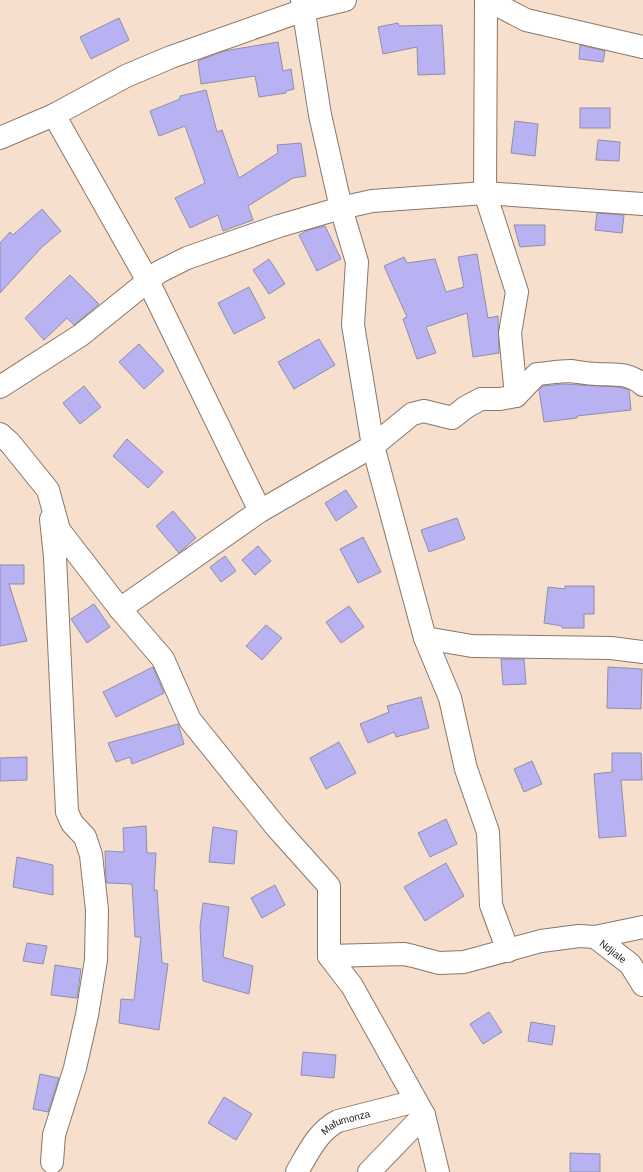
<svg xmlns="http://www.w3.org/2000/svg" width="643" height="1172" font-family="Arial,sans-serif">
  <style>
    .building { fill: #b8b2f3; stroke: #908ea6 }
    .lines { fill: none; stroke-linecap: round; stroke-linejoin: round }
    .street-casing { stroke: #8c7667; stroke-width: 24 }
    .street { stroke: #fff; stroke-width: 22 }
    .labels { text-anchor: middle; stroke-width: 3.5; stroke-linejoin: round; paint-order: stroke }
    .street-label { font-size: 10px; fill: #29211b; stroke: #f7dfce }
  </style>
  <rect width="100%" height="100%" fill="#f7dfce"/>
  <!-- building -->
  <g class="building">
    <polygon points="119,18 129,40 91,59 80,37"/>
    <polygon points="398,23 399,26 442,25 445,74 418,75 417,47 383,54 378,27"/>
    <polygon points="278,42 283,71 291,69 294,89 286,91 286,93 259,97 255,76 201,84 198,61 224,51"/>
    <polygon points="580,45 605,51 603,62 579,59"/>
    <polygon points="206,90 217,132 222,130 239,178 278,153 277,145 301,143 306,176 293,178 248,206 253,220 223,231 218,215 190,228 175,198 205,183 185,126 159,136 150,111 180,99 180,96"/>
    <rect x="580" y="108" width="30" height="20"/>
    <polygon points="515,121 538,124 535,156 511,153"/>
    <polygon points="598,140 620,142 619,161 596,160"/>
    <polygon points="42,209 61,231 42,247 0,293 0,243 10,232 13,235"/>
    <polygon points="597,213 624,215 622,233 595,230"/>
    <polygon points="514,225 545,225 545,245 520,247"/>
    <polygon points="325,226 341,259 317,271 299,235 308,230"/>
    <polygon points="477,254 488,318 498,316 499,353 473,357 467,313 426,327 436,353 417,359 403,319 407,317 384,266 404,257 407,263 435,259 446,292 464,287 458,257"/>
    <polygon points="269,259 285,284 269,294 253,270"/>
    <polygon points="70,275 99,304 74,325 67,318 44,340 25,318"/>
    <polygon points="249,287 265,318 234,334 218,303"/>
    <polygon points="319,339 335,365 294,389 278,362"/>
    <polygon points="139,344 164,371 144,389 119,362"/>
    <polygon points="563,384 619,387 627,389 629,390 631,410 577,416 577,418 544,422 539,390 543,386"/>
    <polygon points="84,386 101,407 80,424 63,403"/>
    <polygon points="127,439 163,472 148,488 113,456"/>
    <polygon points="346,490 357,507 336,521 325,503"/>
    <polygon points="173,511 196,538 179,553 156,526"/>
    <polygon points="457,518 465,539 429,552 421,530"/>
    <polygon points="363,537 381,572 358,583 340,549"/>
    <polygon points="258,546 271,561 255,575 242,560"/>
    <polygon points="225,556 236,571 221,582 210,567"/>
    <polygon points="0,565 24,565 24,584 9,584 27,641 0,646"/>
    <polygon points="565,586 594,586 594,614 584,614 584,628 562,628 562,626 544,623 548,587 565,589"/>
    <polygon points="94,604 110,627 87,643 71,619"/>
    <polygon points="349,606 364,627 341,643 326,622"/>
    <polygon points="266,625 282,638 262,660 246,646"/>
    <polygon points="501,659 524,659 526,684 503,685"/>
    <polygon points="153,667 164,693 116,717 103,692"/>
    <polygon points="608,667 642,669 641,709 607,708"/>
    <polygon points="421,697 429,728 396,737 394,732 368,743 360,724 389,712 387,706"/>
    <polygon points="178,724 184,744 132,764 130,757 116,762 108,743"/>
    <polygon points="339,742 356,773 326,789 310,758"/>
    <polygon points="612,753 641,753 642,780 621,780 626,836 599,838 594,774 612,772"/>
    <polygon points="27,757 27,780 0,781 0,758"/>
    <polygon points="532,761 542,784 524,792 514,769"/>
    <polygon points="446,819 457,844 430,857 418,833"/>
    <polygon points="146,826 147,853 156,853 154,890 157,890 162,963 168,964 159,1030 119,1023 121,999 134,1000 141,937 135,937 132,884 107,883 106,881 105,851 124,852 123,828"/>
    <polygon points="213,827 237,831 234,864 209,862"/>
    <polygon points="17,857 53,865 53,895 13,887"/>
    <polygon points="446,863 464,896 425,921 404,887"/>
    <polygon points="275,885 285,905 262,918 251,898"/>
    <polygon points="203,903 229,907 223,957 253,966 249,994 203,981 200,927"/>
    <polygon points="27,943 47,946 43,964 23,961"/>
    <polygon points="55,965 81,969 77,998 51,995"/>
    <polygon points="489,1012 502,1032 483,1044 470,1024"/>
    <polygon points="531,1022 555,1026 552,1045 528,1041"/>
    <polygon points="303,1052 336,1055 334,1078 301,1075"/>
    <polygon points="40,1074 59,1078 48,1112 33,1109"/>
    <polygon points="224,1097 252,1114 236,1140 208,1123"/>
    <polygon points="570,1153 600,1154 600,1172 570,1172"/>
  </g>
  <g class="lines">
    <!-- street casing -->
    <g class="street-casing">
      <g id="street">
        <polyline points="302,0 320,115 341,208 357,262 353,325 373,446 425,638 450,698 466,769 488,832 491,905 508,951"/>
        <polyline points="486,0 485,193 517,292 510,333 516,396"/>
        <polyline points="488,0 526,20 643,47"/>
        <polyline points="54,115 148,281 260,511"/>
        <polyline points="0,138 54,115 126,76 171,57 304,10 345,0"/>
        <polyline points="0,387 81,335 159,272 187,258 279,226 341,208 372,201 485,193 643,204"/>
        <polyline points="0,434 10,443 48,490 59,530 120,609 163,659 190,720 277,828 329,886 329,956 352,986 424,1115 438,1172"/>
        <polyline points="51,519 55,557 67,812 72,823 85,837 91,855 97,910 96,960 87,1015 75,1068 54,1135 52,1162"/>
        <path d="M120 609 260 511 373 446 412 414 424 411 452 418 466 407 481 399H500L516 396 537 374C548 373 560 371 571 371 579 372 588 374 596 374 613 375 629 372 643 385"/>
        <polyline points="425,638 472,646 611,648 643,652"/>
        <path id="s1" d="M595 937 630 964 643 985"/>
        <polyline points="329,956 404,954 413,956 439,963 464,962 541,941 579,936 595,937 643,927"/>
        <path id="s2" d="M297 1172C308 1153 318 1131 338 1121L416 1101"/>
        <polyline points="369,1172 424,1115"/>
      </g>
    </g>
    <!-- street -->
    <use href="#street" class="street"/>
  </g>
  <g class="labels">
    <!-- street labels -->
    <g class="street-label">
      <text dy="4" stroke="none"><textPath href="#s1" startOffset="23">Ndjiale</textPath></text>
      <text dy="4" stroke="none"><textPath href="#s2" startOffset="73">Mafumonza</textPath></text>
    </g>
  </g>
</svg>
